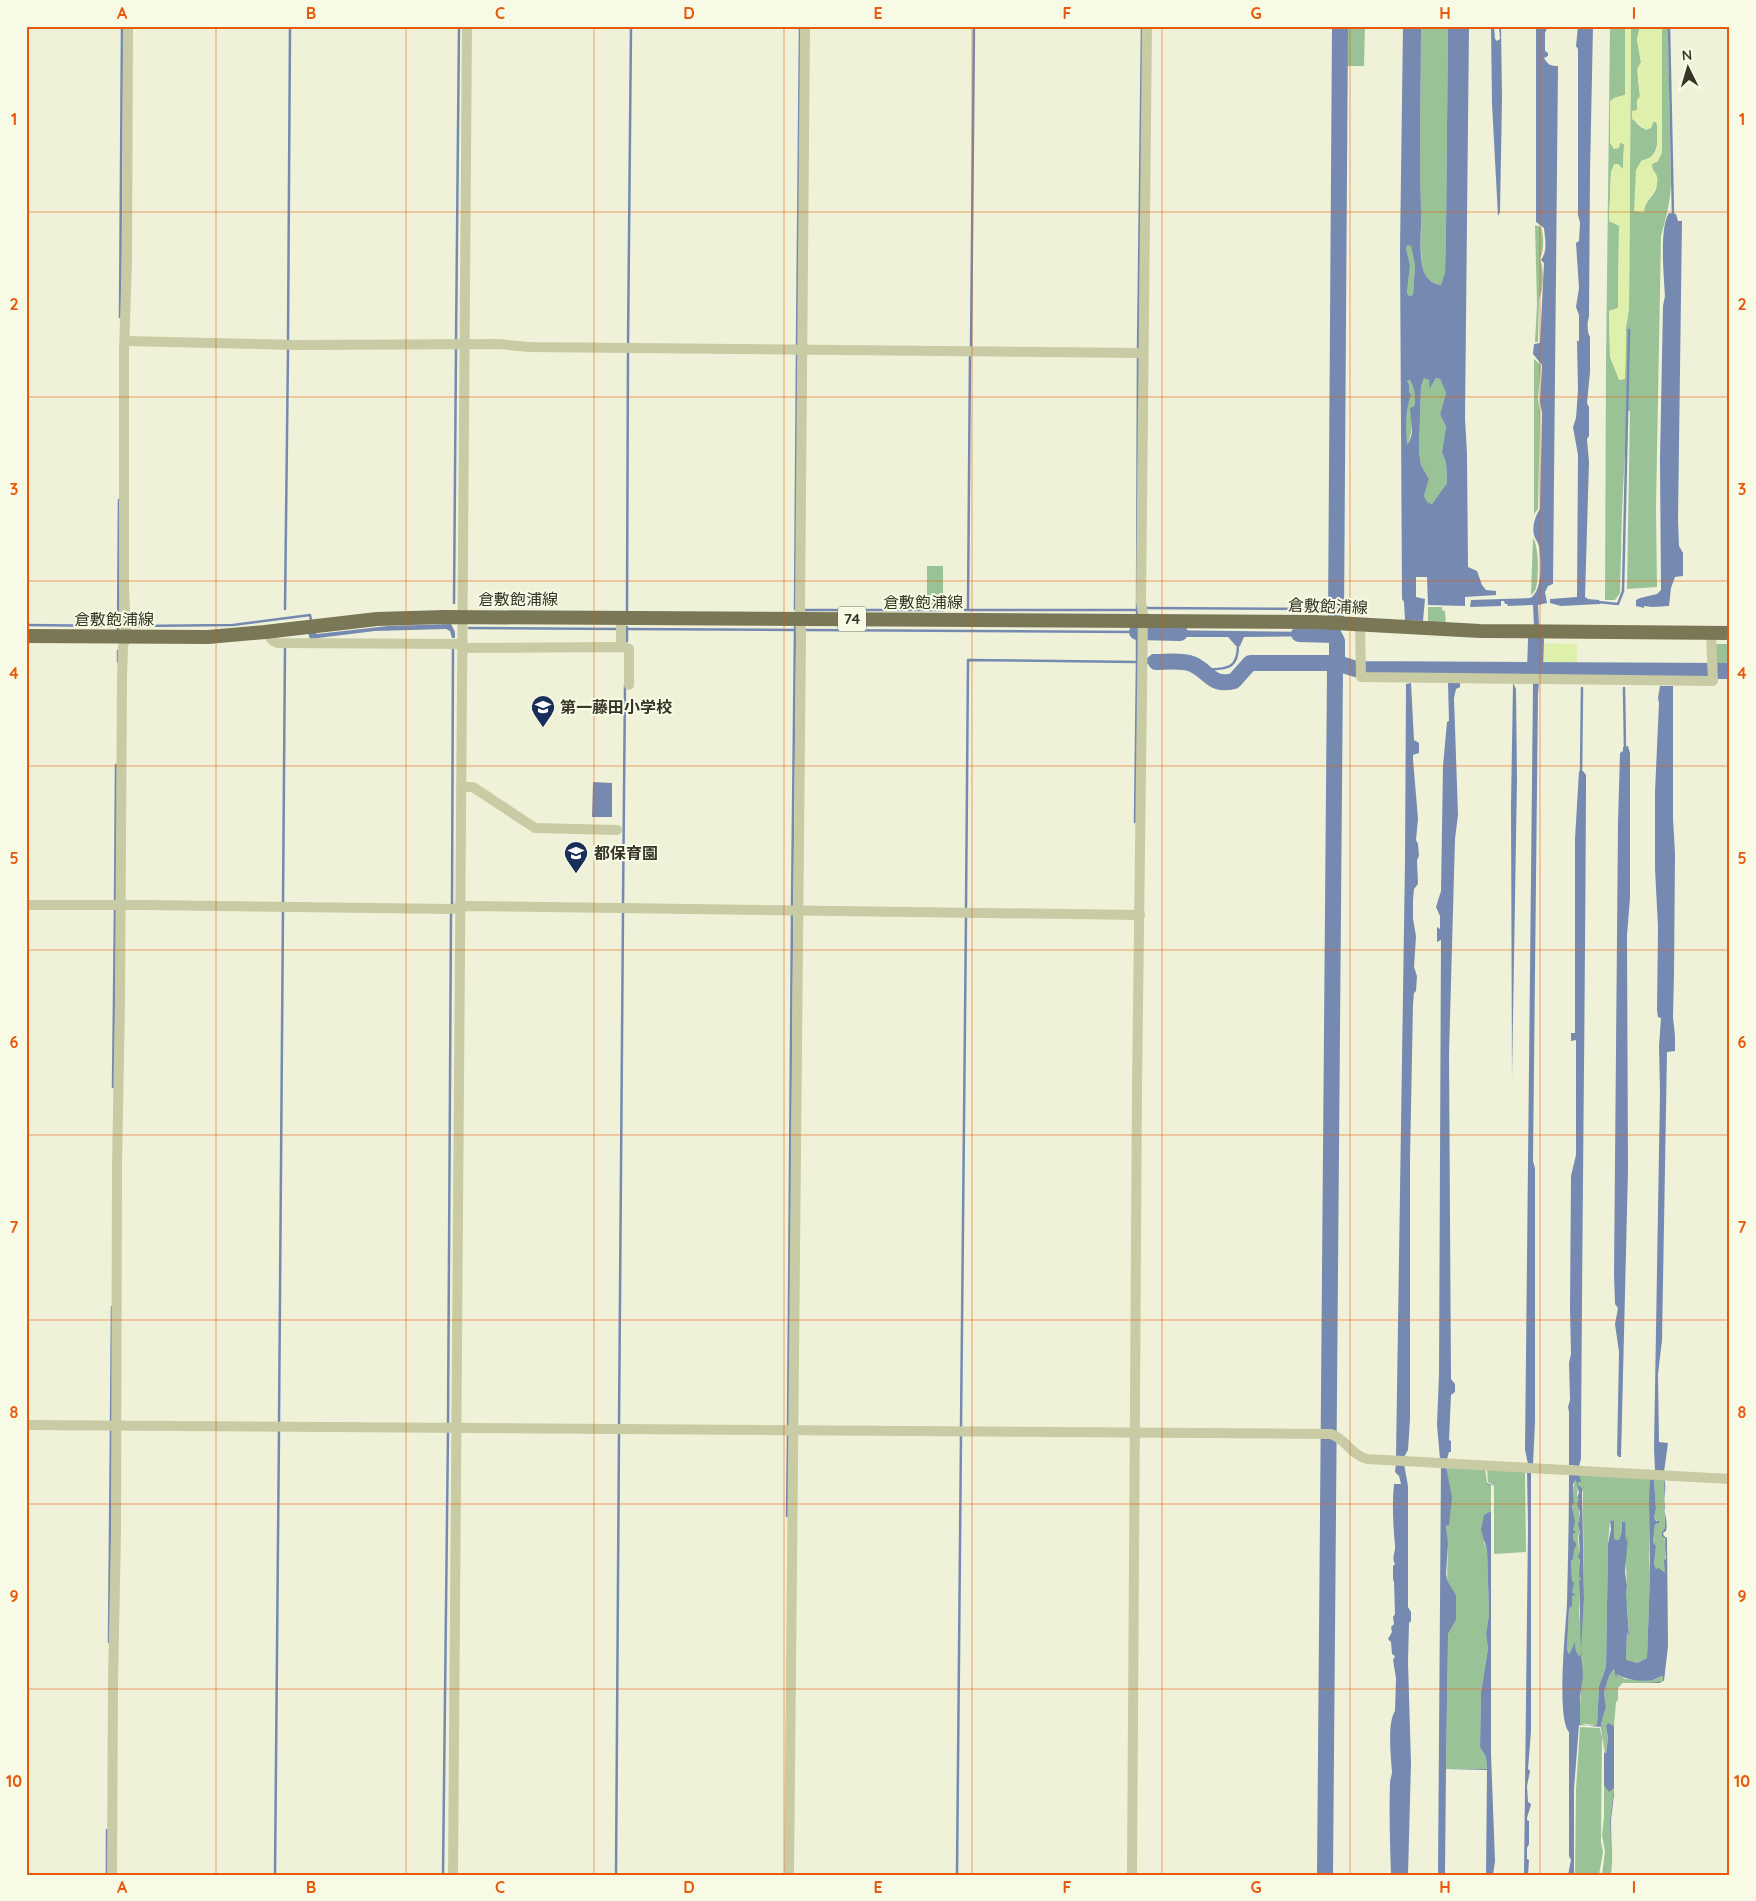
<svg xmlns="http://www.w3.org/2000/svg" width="1756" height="1901" viewBox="0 0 1756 1901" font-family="Quicksand,'Noto Sans JP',sans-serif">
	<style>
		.green { fill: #9ac297; fill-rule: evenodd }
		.sand { fill: #def0ac }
		.water { fill: #768ab1; fill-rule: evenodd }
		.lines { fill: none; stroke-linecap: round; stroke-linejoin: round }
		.stream { stroke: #768ab1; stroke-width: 2.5 }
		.river { stroke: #768ab1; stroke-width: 16 }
		.minor { stroke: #c8cba3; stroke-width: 10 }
		.primary { stroke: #797756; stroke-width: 14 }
		.grid { fill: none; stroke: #e8590c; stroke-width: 1; stroke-opacity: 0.55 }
		.labels { text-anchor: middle; stroke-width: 4; stroke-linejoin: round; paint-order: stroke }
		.shield { fill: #f7fae4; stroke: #70705f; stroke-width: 1 }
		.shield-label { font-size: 15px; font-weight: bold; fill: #363526 }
		.street-label { font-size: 16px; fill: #363526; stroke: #f7fae4 }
		.poi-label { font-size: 16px; font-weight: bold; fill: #363526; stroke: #f7fae4; text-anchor: start }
		.neatline { fill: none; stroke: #e8590c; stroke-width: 2 }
		.grid-label { font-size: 16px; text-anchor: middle; font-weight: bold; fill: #e8590c }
	</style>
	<rect width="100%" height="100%" fill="#eff2d8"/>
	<g class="green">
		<polygon points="1343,26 1365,26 1364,66 1343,66"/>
		<path d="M1421 26H1448L1446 227 1445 273 1442 285C1434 284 1427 280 1424 272 1419 255 1422 232 1421 215 1419 152 1421 89 1421 26Z"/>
		<path d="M1610 26H1625V95L1614 98 1620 142 1624 144 1623 170 1618 164H1615L1611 172 1609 221 1619 225 1618 308 1609 311 1610 357 1620 380 1625 378 1626 327 1629 308 1631 26H1640L1637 40 1641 62 1638 80 1640 96 1636 123 1642 128H1651L1652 123 1655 121 1657 124C1657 140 1661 157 1641 161L1644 211C1645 201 1653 197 1656 189 1659 180 1652 173 1652 164L1658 161 1662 130V26H1668L1671 185C1670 203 1666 218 1661 236L1656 507 1657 587 1627 589 1630 411H1627L1622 512 1620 593 1615 600H1605L1606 363Z"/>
		<path d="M1535 225 1541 227C1544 237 1544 250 1540 259 1544 269 1544 288 1539 299L1538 342H1535L1537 304Z"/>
		<polygon points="1408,245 1411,245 1415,265 1413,295 1409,296 1407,293 1410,265 1406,248"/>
		<polygon points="1534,359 1541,365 1538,398 1540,413 1538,509 1534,514"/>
		<polygon points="1424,377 1429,380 1431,388 1436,378 1440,379 1446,393 1440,414 1446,427 1442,452 1446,463 1447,483 1432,504 1426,502 1424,496 1429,479 1421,465 1419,451 1421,386"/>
		<path d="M1410 380C1417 390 1417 402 1410 413 1414 423 1411 434 1408 445H1406C1407 429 1404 410 1410 395L1409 392V384L1407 381Z"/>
		<path d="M1533 538C1539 546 1539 578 1536 588 1536 590 1533 593 1531 595Z"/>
		<rect x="927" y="566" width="16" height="42"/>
		<polygon points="1428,607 1442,607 1442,610 1445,611 1446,624 1428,623"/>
		<rect x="1716" y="644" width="14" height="23"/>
		<polygon points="1446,1466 1485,1468 1487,1483 1491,1485 1491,1511 1484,1515 1484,1543 1487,1550 1489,1615 1486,1634 1488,1649 1481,1692 1480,1747 1486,1757 1487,1769 1446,1769 1448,1639 1448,1634 1456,1620 1456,1595 1447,1580 1448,1544 1446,1540 1448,1479"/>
		<polygon points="1487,1468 1525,1470 1526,1552 1494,1554 1494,1486 1488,1482"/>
		<path d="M1579 1474 1650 1477 1649 1559 1650 1574 1647 1658 1637 1663 1626 1661 1627 1630 1629 1633 1627 1604 1626 1607V1593L1627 1586 1624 1522 1622 1521V1531L1619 1540 1614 1539V1521L1610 1520 1608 1544 1606 1667 1599 1686 1597 1725 1580 1724C1579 1701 1583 1679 1582 1656H1579L1576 1651 1575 1643 1568 1655 1567 1650 1569 1609 1572 1606V1595H1574L1572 1592 1571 1561 1573 1559C1573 1543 1573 1527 1572 1511 1572 1506 1574 1503 1574 1499 1574 1492 1572 1486 1576 1479L1578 1482ZM1578 1485 1583 1492V1514L1584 1599 1581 1632 1579 1612V1581L1581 1578 1578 1537C1580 1532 1582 1522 1579 1518L1580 1498H1577Z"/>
		<polygon points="1664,1478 1665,1528 1662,1532 1666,1545 1665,1574 1656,1569 1654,1564 1656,1546 1653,1542 1655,1524 1657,1521 1654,1517 1656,1509 1654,1479"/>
		<polygon points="1615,1668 1617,1674 1625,1679 1640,1680 1654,1680 1664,1675 1663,1681 1659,1683 1621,1683 1618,1688 1618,1700 1616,1702 1614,1726 1606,1726 1608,1738 1606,1754 1605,1754 1601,1724 1606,1707 1604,1693 1609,1676"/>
		<polygon points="1580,1727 1600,1728 1602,1737 1601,1842 1603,1852 1599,1875 1575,1875 1576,1789"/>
		<polygon points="1604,1784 1614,1788 1610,1820 1612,1859 1611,1875 1602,1875 1605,1852 1602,1835 1604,1819"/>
	</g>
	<g class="sand">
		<polygon points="1625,26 1631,26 1629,308 1626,327 1625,379 1619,380 1610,357 1609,311 1618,308 1619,226 1609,221 1611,172 1614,164 1618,164 1623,169 1624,144 1620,143 1619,148 1614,149 1610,143 1610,101 1614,98 1625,95"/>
		<path d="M1640 26H1662V153L1658 161 1652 164V169C1668 184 1644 197 1644 212L1634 211 1636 170 1641 161 1654 156 1657 149V124L1655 121 1653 123 1651 128 1646 130 1632 119V111L1637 110V100L1640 96 1637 69 1641 62 1637 40Z"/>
		<polygon points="1538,643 1577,644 1577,667 1537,666"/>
	</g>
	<g class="water">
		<path d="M1403 26H1421C1421 88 1419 149 1421 210 1422 229 1418 254 1424 272 1427 280 1434 284 1441 285L1445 273 1446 227 1448 26H1469L1465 418 1467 454 1468 567 1477 571 1482 585 1486 590 1496 591V595L1465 597V606L1428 605 1427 577H1416V597L1425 599 1423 621 1405 620 1404 602 1402 599 1400 249ZM1408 245 1411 246 1415 265 1413 295 1409 296 1407 293 1410 265 1406 248ZM1424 378 1429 380 1430 389 1436 378 1440 379 1446 393 1440 414 1446 427 1442 452 1446 463 1447 483 1432 504 1427 502 1424 496 1429 479 1421 465 1419 451 1421 386ZM1410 380C1415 388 1416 397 1414 406L1410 408C1410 421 1416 433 1407 445 1406 430 1405 409 1411 395L1409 392V384L1407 381Z"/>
		<polygon points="1491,26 1494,26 1495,39 1497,41 1500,39 1499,26 1501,26 1502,99 1500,212 1498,216 1492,104"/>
		<path d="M1536 26H1548L1545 33V51L1548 53V56L1544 58C1548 65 1551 66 1558 66L1553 584 1548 586 1545 592 1547 603 1538 605 1539 626H1534L1533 605 1508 606 1507 604H1505L1504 601H1501V606L1470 607 1471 600 1530 598C1543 592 1541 559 1539 546 1538 542 1535 539 1534 535 1532 527 1535 516 1540 509L1542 413 1540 402 1542 365 1533 354 1534 344 1540 343 1544 263 1541 260C1548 250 1545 239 1544 228L1536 222Z"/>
		<path d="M1578 26H1593L1590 173 1589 317C1587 321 1587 333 1590 337V372L1587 403 1589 407V436L1587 439 1589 462 1585 597 1588 599 1599 600 1600 604 1561 606 1550 603V599L1577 597 1578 455 1573 427 1576 418 1578 390 1577 340 1579 342V315L1576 307 1579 288 1576 243 1579 241 1580 223 1578 215V49L1576 46Z"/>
		<path d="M1669 213 1676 214 1678 221H1682L1678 520 1679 546 1683 553V576L1675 577 1671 588 1669 606 1652 607 1644 606V608L1636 606V600L1640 598 1657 594 1661 590 1660 459 1663 306 1665 296C1664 277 1659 228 1669 213Z"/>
		<polygon points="451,624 455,632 455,638 452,638 450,631 446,629 375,631 310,639 308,633 314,632 317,634 388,626"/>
		<polygon points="1159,630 1320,632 1320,636 1244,637 1240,646 1236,646 1228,637 1171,637 1171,635 1158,635"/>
		<polygon points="1152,654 1170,654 1173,657 1177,657 1178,665 1146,664 1145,660"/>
		<polygon points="1460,682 1460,687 1456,689 1454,698 1458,815 1455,839 1449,1054 1451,1379 1455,1384 1455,1392 1451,1395 1449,1440 1451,1441 1451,1452 1449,1452 1447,1459 1440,1459 1437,1425 1439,1374 1441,940 1437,942 1437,927 1440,929 1440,916 1436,907 1441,891 1443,766 1447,722 1449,721 1448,683"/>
		<polygon points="1411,683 1414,740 1419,743 1419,753 1413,755 1413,759 1418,819 1416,840 1418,844 1419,856 1417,860 1418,884 1414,889 1413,900 1413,919 1416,936 1414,967 1417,976 1416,991 1414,993 1413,1004 1410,1159 1410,1419 1408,1450 1404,1457 1396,1457 1405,861 1406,684"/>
		<polygon points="1513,683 1516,689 1517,779 1512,1079 1511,805"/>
		<polygon points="1533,683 1539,683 1538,694 1533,1161 1535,1168 1535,1423 1533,1464 1528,1464 1525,1450"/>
		<polygon points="1660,686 1673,686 1673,818 1675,854 1674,974 1673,1017 1675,1036 1675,1051 1667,1052 1662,1340 1658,1374 1659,1442 1668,1443 1664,1472 1655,1471 1654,1448 1660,1092 1659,1046 1661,1018 1658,1017 1657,1010 1658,927 1655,869 1655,792 1659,703 1658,698"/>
		<polygon points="1628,746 1630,753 1630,898 1627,935 1628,1170 1621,1457 1619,1457 1617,1455 1619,1352 1615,1324 1618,1308 1615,1304 1614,1275 1618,823 1620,753 1623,751 1623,747"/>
		<path d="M1579 771H1583L1586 775V790C1585 1013 1582 1236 1581 1459L1579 1466 1569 1465V1412L1568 1407 1570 1400 1569 1363 1571 1354 1570 1309 1571 1176 1576 1155V1040L1571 1041V1033H1575V839Z"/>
		<polygon points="593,782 612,783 612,817 592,817"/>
		<path d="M1396 1464H1404L1408 1486V1607L1411 1612V1621L1409 1623 1408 1662 1411 1763 1408 1875H1391C1390 1844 1389 1813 1390 1783 1390 1779 1392 1775 1392 1772 1391 1757 1387 1723 1395 1711L1396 1678 1393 1660 1395 1656 1392 1654 1391 1642 1388 1639 1392 1632 1391 1627 1394 1624 1393 1617 1395 1614 1394 1582 1393 1579V1566L1395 1564C1391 1557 1396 1552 1395 1545 1393 1524 1392 1504 1394 1484H1401L1399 1476 1395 1472Z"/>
		<path d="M1441 1465 1485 1468 1487 1483 1491 1485V1754L1495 1861 1493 1875H1486L1487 1770 1446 1769 1445 1875H1438ZM1446 1466 1485 1468 1487 1484 1491 1486V1511L1484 1515 1481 1530 1487 1550 1489 1615 1486 1634 1488 1649 1481 1692 1480 1747 1486 1757 1487 1769H1446L1448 1639V1634L1456 1620V1595L1447 1580 1446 1574 1448 1544 1446 1526 1449 1525 1452 1497Z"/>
		<path d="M1527 1471H1531V1731L1528 1769 1530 1771 1527 1786 1528 1802 1531 1804C1530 1810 1527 1815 1527 1820L1529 1821V1844L1527 1848V1859L1529 1860 1528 1875H1524L1528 1527Z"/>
		<path d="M1569 1473 1664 1478C1667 1487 1664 1497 1664 1507 1665 1516 1668 1522 1666 1531L1663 1533 1664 1536 1667 1538 1668 1646 1664 1681 1649 1683H1622L1618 1688 1614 1726V1795L1611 1820 1612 1875 1610 1820 1614 1788 1609 1792 1604 1785V1819L1602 1835 1605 1852 1601 1875 1605 1852 1602 1835 1604 1820V1752L1602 1727 1579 1725 1574 1789V1874L1568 1875 1571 1860 1569 1856V1732C1556 1717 1566 1626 1567 1603 1568 1560 1569 1517 1569 1473ZM1579 1474 1650 1477 1649 1499 1650 1574 1647 1658 1637 1663 1626 1660 1627 1632 1629 1635 1626 1593 1627 1586 1625 1572 1628 1536 1626 1542 1625 1521 1624 1522 1622 1521V1531L1619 1540 1614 1539V1521L1610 1520 1611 1529 1608 1544 1606 1667 1599 1686 1597 1725 1588 1726 1580 1724V1697L1583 1676 1581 1649 1584 1599 1582 1488 1578 1485V1482H1581ZM1664 1478 1665 1528 1662 1532V1536L1665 1539 1666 1559 1664 1560 1665 1573 1659 1568 1656 1569 1654 1564 1656 1546 1653 1542 1655 1524 1659 1523V1521H1656L1654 1517 1656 1509 1654 1479ZM1576 1480 1579 1493 1577 1498H1579L1577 1504 1580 1512 1579 1520H1580L1578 1524 1580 1532C1577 1539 1582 1549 1578 1557L1580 1560 1579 1577 1581 1578 1579 1581 1581 1655 1579 1656 1576 1651 1575 1642 1569 1654 1567 1650 1569 1609 1572 1606V1596L1575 1595 1572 1592 1574 1583 1572 1581 1571 1561 1573 1559 1574 1549 1576 1546V1543L1573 1540V1534L1576 1532 1573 1530 1575 1522 1572 1507 1574 1502 1573 1484ZM1614 1669 1616 1678 1617 1674C1625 1680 1642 1682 1653 1680 1657 1679 1660 1676 1663 1676V1681L1659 1683H1621L1618 1688 1614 1726 1608 1723 1606 1726 1608 1738 1606 1754 1604 1752 1601 1724 1606 1707 1604 1693 1609 1676Z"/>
	</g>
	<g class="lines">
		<g class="stream">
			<polyline points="1669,26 1673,215"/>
			<polyline points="120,317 122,26"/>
			<polyline points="288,341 290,26"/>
			<polyline points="456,342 459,26"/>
			<polyline points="628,345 631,26"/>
			<polyline points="797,347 800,26"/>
			<polyline points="971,347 974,26"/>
			<polyline points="1138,350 1142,26"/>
			<polyline points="1598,602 1618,604 1623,591 1629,330"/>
			<polyline points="454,603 456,348"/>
			<polyline points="1144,608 1336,609"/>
			<polyline points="285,609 288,349"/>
			<polyline points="795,609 797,353"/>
			<polyline points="968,609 970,354"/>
			<polyline points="804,610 943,610"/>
			<polyline points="965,610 1136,610"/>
			<polyline points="627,611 628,352"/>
			<polyline points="1137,614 1138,355"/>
			<polyline points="26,625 120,626"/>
			<polyline points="135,626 233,625 310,615 311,620"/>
			<polyline points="627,627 627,641"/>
			<polyline points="469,628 617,629"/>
			<polyline points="623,629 797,630"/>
			<polyline points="118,630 119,500"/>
			<polyline points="803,630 1137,632"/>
			<polyline points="1137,630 1137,662"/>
			<polyline points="118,662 118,651"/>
			<path d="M1202 670C1224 668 1238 672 1238 645"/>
			<polyline points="1582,670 1583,673"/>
			<polyline points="1514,673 1514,670"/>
			<polyline points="1536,673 1536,670"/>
			<polyline points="1624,674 1625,671"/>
			<polyline points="1667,675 1667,671"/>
			<polyline points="1624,688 1625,749"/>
			<polyline points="1581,774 1582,688"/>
			<polyline points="115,902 116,765"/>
			<polyline points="283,903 285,647"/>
			<polyline points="623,904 625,685"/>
			<polyline points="452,905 453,646"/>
			<polyline points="792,907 795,627"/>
			<polyline points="966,909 968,660 1137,662 1135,822"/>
			<polyline points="113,1087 115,907"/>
			<polyline points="111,1422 112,1307"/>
			<polyline points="279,1423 283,908"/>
			<polyline points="448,1425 451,913"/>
			<polyline points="619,1426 623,912"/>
			<polyline points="961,1426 966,917"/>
			<polyline points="788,1427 792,914"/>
			<polyline points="787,1516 788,1435"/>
			<polyline points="109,1642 111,1427"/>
			<polyline points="107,1875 107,1830"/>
			<polyline points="275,1875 279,1430"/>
			<polyline points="443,1875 448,1431"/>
			<polyline points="616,1875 619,1432"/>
			<polyline points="957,1875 961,1435"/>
		</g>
		<g class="river">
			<polyline points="1336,617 1340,26"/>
			<polyline points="1137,632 1180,633"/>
			<polyline points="1299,634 1334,635 1337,641 1337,663 1356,669 1730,671"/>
			<path d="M1156 662C1167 662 1181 660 1192 664 1209 671 1211 687 1234 681L1250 663H1337L1335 668 1325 1875"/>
			<polyline points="1535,670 1536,640"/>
		</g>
		<g class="minor">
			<polyline points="125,341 298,345 499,344 529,347 1143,353"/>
			<polyline points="621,618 621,647"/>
			<polyline points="1360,625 1361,677 1713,681 1711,634"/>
			<polyline points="265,632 273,641 278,643 462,644"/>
			<polyline points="462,648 624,647 629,649 629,685"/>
			<polyline points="461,787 473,787 535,828 617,830"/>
			<polyline points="26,905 145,905 453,909 464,906 1140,915"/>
			<path d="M26 1425 1331 1434C1346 1439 1351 1455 1367 1459L1730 1479"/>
			<polyline points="112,1875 113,1682 116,1532 117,1167 120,1001 122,678 123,647 126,631 124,588 124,351 127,259 128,26"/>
			<polyline points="453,1875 467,26"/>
			<polyline points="789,1875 801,634 800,610 805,26"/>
			<polyline points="1132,1875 1137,1086 1143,614 1141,602 1147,26"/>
		</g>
		<polyline class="primary" points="26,636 208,637 265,632 377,619 444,617 1316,622 1480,631 1730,633"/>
	</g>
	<path class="grid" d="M216 26V1875M406 26V1875M594 26V1875M784 26V1875M972 26V1875M1162 26V1875M1350 26V1875M1540 26V1875M26 212H1730M26 397H1730M26 581H1730M26 766H1730M26 950H1730M26 1135H1730M26 1320H1730M26 1504H1730M26 1689H1730"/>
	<defs>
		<g id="school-pin" transform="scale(1.25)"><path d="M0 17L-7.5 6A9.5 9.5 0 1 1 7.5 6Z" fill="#192e59" stroke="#f7fae4"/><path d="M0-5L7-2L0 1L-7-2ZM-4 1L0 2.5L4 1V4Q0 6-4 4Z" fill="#fff"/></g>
	</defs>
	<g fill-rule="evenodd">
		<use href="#school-pin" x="543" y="707"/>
		<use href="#school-pin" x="576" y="853"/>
	</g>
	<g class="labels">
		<rect class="shield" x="838" y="606.5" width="28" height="25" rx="4"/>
		<g class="shield-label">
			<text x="852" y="624">74</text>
		</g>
		<g class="street-label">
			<text x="518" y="605">倉敷飽浦線</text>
			<text x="923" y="608">倉敷飽浦線</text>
			<text transform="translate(1328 606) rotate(2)" y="6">倉敷飽浦線</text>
			<text x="114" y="625">倉敷飽浦線</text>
		</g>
		<g class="poi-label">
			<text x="560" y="713">第一藤田小学校</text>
			<text x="594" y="859">都保育園</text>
		</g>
	</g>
	<rect width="1756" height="1901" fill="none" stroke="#f7fae4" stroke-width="55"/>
	<g transform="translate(1688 68) rotate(355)" stroke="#f7fae4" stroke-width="4" paint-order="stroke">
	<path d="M0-4L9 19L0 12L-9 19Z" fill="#363526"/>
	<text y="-8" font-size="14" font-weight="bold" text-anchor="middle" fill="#363526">N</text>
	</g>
	<rect x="28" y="28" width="1700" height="1846" class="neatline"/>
	<g class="grid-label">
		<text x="122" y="19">A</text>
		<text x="311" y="19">B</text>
		<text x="500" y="19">C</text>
		<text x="689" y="19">D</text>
		<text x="878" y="19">E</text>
		<text x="1067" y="19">F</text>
		<text x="1256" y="19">G</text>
		<text x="1445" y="19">H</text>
		<text x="1634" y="19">I</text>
		<text x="14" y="125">1</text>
		<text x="1742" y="125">1</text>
		<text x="14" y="310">2</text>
		<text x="1742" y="310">2</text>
		<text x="14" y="495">3</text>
		<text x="1742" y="495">3</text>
		<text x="14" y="679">4</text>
		<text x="1742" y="679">4</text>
		<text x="14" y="864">5</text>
		<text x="1742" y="864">5</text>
		<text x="14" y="1048">6</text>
		<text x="1742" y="1048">6</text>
		<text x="14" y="1233">7</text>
		<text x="1742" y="1233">7</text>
		<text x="14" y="1418">8</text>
		<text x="1742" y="1418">8</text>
		<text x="14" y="1602">9</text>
		<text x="1742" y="1602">9</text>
		<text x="14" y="1787">10</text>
		<text x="1742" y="1787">10</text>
		<text x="122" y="1893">A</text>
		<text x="311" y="1893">B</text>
		<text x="500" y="1893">C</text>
		<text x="689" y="1893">D</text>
		<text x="878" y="1893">E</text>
		<text x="1067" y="1893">F</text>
		<text x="1256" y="1893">G</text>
		<text x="1445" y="1893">H</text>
		<text x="1634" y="1893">I</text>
	</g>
</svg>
